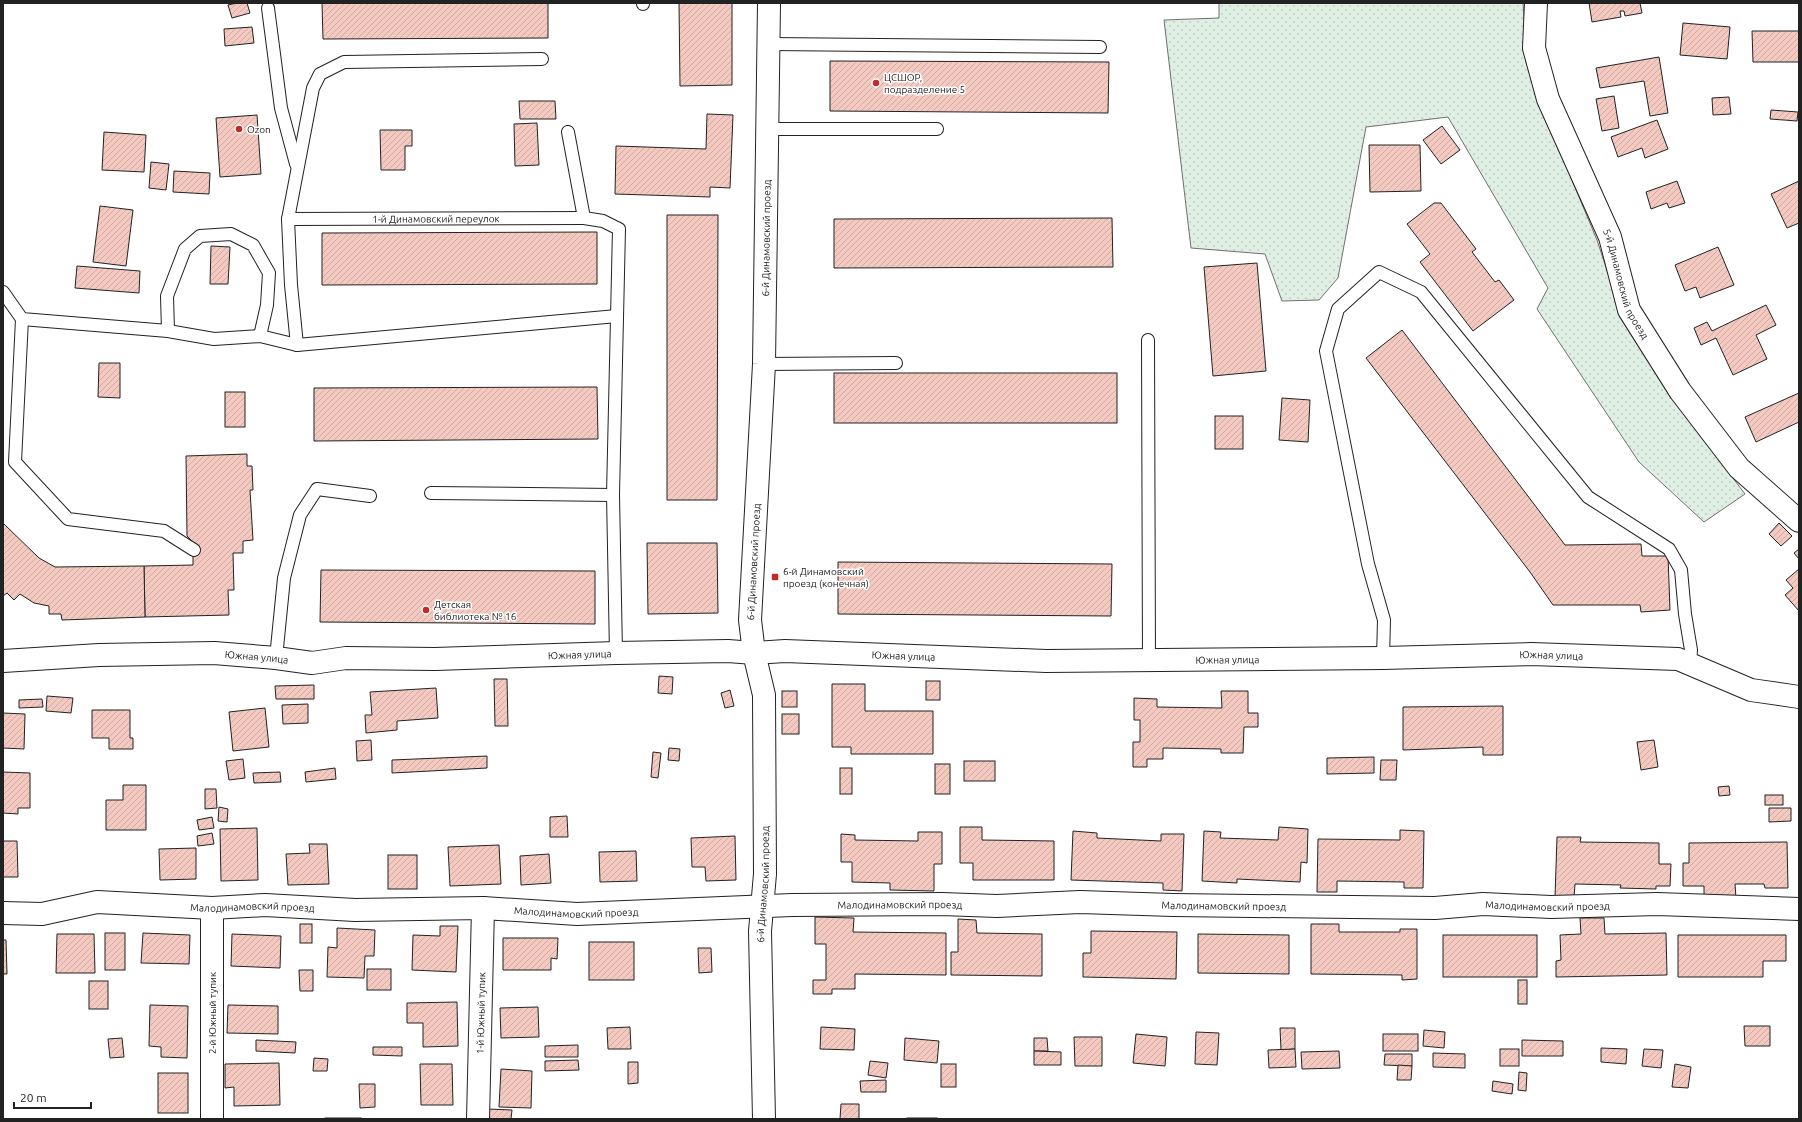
<svg xmlns="http://www.w3.org/2000/svg" width="1802" height="1122" viewBox="0 0 1802 1122" font-family="Ubuntu,sans-serif">
	<style>
		.grass { fill: url(#grass-dots); stroke: #6f6f6f }
		.building { fill: url(#building-hatch); stroke: #222 }
		.lines { fill: none; stroke-linecap: round; stroke-linejoin: round }
		.lane-casing { stroke: #222; stroke-width: 14 }
		.street-casing { stroke: #222; stroke-width: 24 }
		.lane { stroke: #fff; stroke-width: 12 }
		.street { stroke: #fff; stroke-width: 22 }
		.poi-dot { fill: #c62828; stroke: #fff; stroke-width: 1.5 }
		.labels { text-anchor: middle; stroke-width: 3; stroke-linejoin: round; paint-order: stroke }
		.poi-label { font-size: 10px; fill: #222; stroke: #fff; text-anchor: start }
		.street-label { font-size: 10px; fill: #222; stroke: #fff }
	</style>
	<defs>
		<pattern id="grass-dots" width="8" height="8" patternUnits="userSpaceOnUse"><rect width="8" height="8" fill="#e0efe3"/><path d="M2 2h.1M6 6h.1" fill="none" stroke="#c0cdc2" stroke-width="1.8" stroke-linecap="round"/></pattern>
		<pattern id="building-hatch" width="6" height="6" patternUnits="userSpaceOnUse"><rect width="6" height="6" fill="#f3c9c0"/><path d="M-1 1l2-2M0 6l6-6M5 7l2-2" fill="none" stroke="#d0aca5"/></pattern>
	</defs>
	<rect width="100%" height="100%" fill="#fff"/>
	<polygon class="grass" points="1219,3 1523,3 1526,45 1538,99 1597,240 1621,313 1670,395 1745,494 1704,522 1639,462 1537,309 1548,288 1448,117 1366,127 1338,278 1319,300 1282,301 1265,254 1191,248 1164,20 1219,18"/>
	<g class="building">
		<polygon points="237,3 247,3 250,13 232,18 228,5"/>
		<polygon points="322,3 548,3 548,38 323,39"/>
		<polygon points="679,3 732,3 732,85 680,86"/>
		<polygon points="1589,3 1640,3 1642,13 1625,16 1624,11 1620,11 1621,17 1592,22"/>
		<polygon points="1683,23 1730,27 1727,59 1680,55"/>
		<polygon points="252,27 254,43 225,46 224,29"/>
		<polygon points="1752,31 1799,31 1799,62 1753,62"/>
		<polygon points="1659,57 1668,113 1650,116 1644,81 1600,88 1596,68"/>
		<polygon points="830,61 1109,62 1108,113 830,111"/>
		<polygon points="1614,96 1619,128 1602,131 1596,99"/>
		<polygon points="1729,97 1731,114 1713,115 1712,98"/>
		<polygon points="519,101 555,101 556,119 520,119"/>
		<polygon points="1771,110 1798,112 1797,121 1770,119"/>
		<polygon points="707,114 733,115 730,188 710,187 710,197 615,194 616,146 706,149"/>
		<polygon points="257,115 261,174 220,177 216,118"/>
		<polygon points="1657,120 1668,149 1645,158 1642,148 1618,157 1611,137"/>
		<polygon points="537,123 539,165 515,166 514,124"/>
		<polygon points="1442,126 1460,150 1441,164 1423,140"/>
		<polygon points="380,130 412,130 412,146 405,146 405,170 381,170"/>
		<polygon points="104,132 146,135 144,172 102,170"/>
		<polygon points="1369,145 1420,145 1421,191 1370,192"/>
		<polygon points="151,162 169,164 166,190 149,188"/>
		<polygon points="174,171 210,173 209,194 173,192"/>
		<polygon points="1677,181 1685,203 1669,208 1667,203 1651,209 1646,192"/>
		<polygon points="1799,181 1799,223 1787,228 1771,194"/>
		<polygon points="1434,203 1441,203 1476,249 1472,252 1495,282 1499,280 1514,300 1473,331 1420,262 1430,254 1407,224"/>
		<polygon points="100,206 133,210 126,266 93,262"/>
		<polygon points="667,215 718,215 717,500 667,500"/>
		<polygon points="1112,218 1113,267 834,268 834,219"/>
		<polygon points="597,232 597,284 322,285 322,233"/>
		<polygon points="211,246 230,247 228,284 210,284"/>
		<polygon points="1718,247 1734,285 1700,298 1696,287 1685,291 1675,265"/>
		<polygon points="1257,263 1266,371 1213,376 1204,267"/>
		<polygon points="77,266 140,271 139,293 75,288"/>
		<polygon points="1766,305 1776,325 1756,335 1767,359 1733,375 1716,338 1701,345 1694,328 1707,322 1712,331"/>
		<polygon points="1402,330 1565,545 1641,544 1642,556 1668,556 1670,610 1641,612 1640,605 1553,605 1530,572 1366,358"/>
		<polygon points="99,363 120,363 120,398 98,397"/>
		<rect x="834" y="373" width="283" height="50"/>
		<polygon points="597,387 598,439 314,441 314,388"/>
		<rect x="225" y="392" width="20" height="35"/>
		<polygon points="1799,393 1799,422 1756,442 1745,417"/>
		<polygon points="1282,398 1310,400 1308,442 1279,440"/>
		<rect x="1215" y="416" width="28" height="33"/>
		<polygon points="247,454 247,466 252,466 253,490 250,490 253,540 243,541 243,553 233,553 234,590 228,590 229,615 145,617 144,566 193,565 193,542 187,536 186,456"/>
		<polygon points="3,523 39,558 55,567 144,566 145,617 62,620 61,614 49,614 49,606 34,603 20,594 14,600 7,593 3,596"/>
		<polygon points="1779,523 1792,536 1781,546 1769,534"/>
		<polygon points="647,543 717,543 718,613 648,614"/>
		<polygon points="1799,549 1799,559 1794,553"/>
		<polygon points="838,562 1112,564 1111,616 838,614"/>
		<polygon points="1799,569 1799,611 1785,595 1793,588 1786,580"/>
		<polygon points="321,570 595,571 595,624 320,622"/>
		<polygon points="659,676 673,677 672,694 658,693"/>
		<polygon points="494,679 507,679 508,726 495,726"/>
		<rect x="926" y="681" width="14" height="19"/>
		<polygon points="832,684 865,684 865,711 933,711 933,754 851,754 851,747 832,747"/>
		<polygon points="314,685 314,699 276,699 275,686"/>
		<polygon points="436,688 438,718 397,721 397,730 366,733 365,715 372,715 370,692"/>
		<polygon points="730,690 734,706 725,708 721,693"/>
		<rect x="782" y="691" width="15" height="16"/>
		<polygon points="1221,691 1248,691 1248,713 1258,713 1258,727 1244,727 1243,753 1221,753 1221,749 1163,748 1163,759 1147,759 1147,767 1133,767 1133,742 1140,742 1140,720 1134,720 1134,698 1157,699 1157,707 1222,708"/>
		<polygon points="47,696 73,698 71,713 46,711"/>
		<polygon points="42,699 43,707 19,708 19,700"/>
		<polygon points="308,704 308,723 283,724 282,705"/>
		<polygon points="1503,706 1503,755 1483,755 1483,747 1403,750 1403,707"/>
		<polygon points="265,708 269,747 233,751 229,712"/>
		<polygon points="92,710 130,710 130,738 133,738 133,749 109,749 109,738 92,738"/>
		<polygon points="3,713 25,714 24,749 3,748"/>
		<rect x="782" y="714" width="17" height="20"/>
		<polygon points="371,740 372,760 357,761 356,741"/>
		<polygon points="1654,740 1658,767 1641,770 1637,742"/>
		<polygon points="669,748 680,749 679,761 668,760"/>
		<polygon points="653,752 661,753 658,778 651,777"/>
		<polygon points="487,756 487,768 392,773 392,760"/>
		<polygon points="1374,757 1374,773 1327,774 1327,758"/>
		<polygon points="243,759 245,778 229,780 226,761"/>
		<polygon points="1381,760 1397,760 1396,780 1380,780"/>
		<rect x="964" y="761" width="31" height="20"/>
		<rect x="935" y="764" width="15" height="30"/>
		<polygon points="335,768 336,779 306,782 305,772"/>
		<rect x="840" y="768" width="12" height="26"/>
		<polygon points="3,772 30,773 30,808 18,808 18,814 3,813"/>
		<polygon points="280,772 281,782 254,783 253,773"/>
		<polygon points="123,785 146,785 146,830 106,830 106,800 123,800"/>
		<polygon points="1729,786 1730,795 1719,796 1718,787"/>
		<polygon points="205,789 216,789 217,808 205,809"/>
		<rect x="1765" y="795" width="18" height="10"/>
		<polygon points="219,807 228,809 227,822 218,821"/>
		<polygon points="1769,808 1791,808 1791,821 1769,822"/>
		<polygon points="567,816 568,837 550,837 550,817"/>
		<polygon points="212,817 214,828 199,830 197,820"/>
		<polygon points="960,827 982,827 982,840 1054,841 1054,880 973,880 973,863 960,863"/>
		<polygon points="1279,827 1308,829 1307,863 1301,862 1300,882 1237,879 1237,883 1202,881 1204,831 1221,832 1220,838 1278,840"/>
		<polygon points="257,828 258,880 221,881 220,829"/>
		<polygon points="1400,830 1424,831 1423,888 1404,888 1404,882 1337,881 1337,892 1317,892 1318,839 1400,840"/>
		<polygon points="1073,831 1097,833 1097,838 1161,841 1161,834 1184,834 1182,891 1163,890 1163,883 1071,880"/>
		<polygon points="918,832 942,832 942,864 934,864 934,891 890,890 890,883 852,882 852,862 841,862 841,834 855,835 855,840 918,841"/>
		<polygon points="212,833 214,844 198,846 197,836"/>
		<polygon points="735,836 736,880 706,881 705,867 692,867 691,838"/>
		<polygon points="1557,837 1581,837 1580,842 1659,843 1659,864 1671,864 1670,886 1656,886 1656,889 1620,888 1621,885 1575,884 1574,898 1555,897"/>
		<polygon points="3,841 17,841 18,877 3,877"/>
		<polygon points="1787,842 1788,888 1765,888 1764,884 1735,884 1736,898 1704,898 1704,886 1683,886 1683,863 1689,863 1689,843"/>
		<polygon points="309,844 327,844 329,884 288,885 286,854 310,853"/>
		<polygon points="499,845 501,884 450,886 448,847"/>
		<polygon points="196,848 196,879 160,880 159,849"/>
		<polygon points="636,851 637,881 600,882 599,852"/>
		<polygon points="549,854 551,883 521,885 520,856"/>
		<rect x="388" y="855" width="29" height="34"/>
		<polygon points="815,917 854,918 853,932 946,933 946,975 855,974 855,989 832,989 832,994 813,994 813,980 826,980 826,944 815,944"/>
		<polygon points="1580,918 1604,918 1605,934 1666,933 1667,975 1556,977 1556,961 1561,960 1560,935 1581,934"/>
		<polygon points="958,919 976,920 977,933 1042,934 1042,976 951,975 951,952 958,952"/>
		<rect x="300" y="924" width="12" height="19"/>
		<polygon points="1311,924 1339,924 1339,932 1400,932 1400,929 1417,929 1417,979 1402,980 1402,975 1311,974"/>
		<polygon points="440,926 458,926 456,972 412,970 413,935 440,936"/>
		<polygon points="337,928 375,930 374,956 365,956 364,978 327,977 328,947 337,948"/>
		<polygon points="1091,931 1177,932 1176,979 1083,977 1083,953 1091,953"/>
		<rect x="105" y="933" width="20" height="37"/>
		<polygon points="143,933 190,935 189,964 141,963"/>
		<polygon points="57,934 94,934 95,973 56,973"/>
		<polygon points="232,934 281,936 280,968 231,966"/>
		<polygon points="1198,934 1289,935 1289,974 1198,973"/>
		<rect x="1443" y="935" width="94" height="42"/>
		<polygon points="1678,935 1786,935 1786,961 1763,961 1763,977 1678,977"/>
		<polygon points="503,938 558,938 557,959 551,958 551,970 503,970"/>
		<polygon points="3,940 6,940 7,974 3,974"/>
		<rect x="589" y="942" width="45" height="38"/>
		<polygon points="698,948 711,948 712,972 699,973"/>
		<rect x="367" y="969" width="24" height="21"/>
		<polygon points="299,970 313,970 313,991 300,991"/>
		<rect x="1518" y="980" width="9" height="24"/>
		<rect x="89" y="981" width="19" height="28"/>
		<polygon points="457,1002 458,1046 423,1047 423,1023 407,1023 407,1003"/>
		<polygon points="150,1005 188,1006 187,1058 161,1057 161,1047 149,1046"/>
		<polygon points="228,1005 278,1006 278,1034 227,1033"/>
		<polygon points="538,1007 539,1037 501,1038 500,1008"/>
		<polygon points="1744,1026 1770,1026 1770,1046 1745,1046"/>
		<polygon points="630,1027 631,1049 608,1049 607,1028"/>
		<polygon points="821,1027 855,1029 854,1050 820,1049"/>
		<polygon points="1280,1028 1295,1028 1295,1049 1281,1050"/>
		<polygon points="1424,1030 1445,1032 1444,1048 1423,1046"/>
		<polygon points="1196,1032 1219,1033 1217,1065 1195,1064"/>
		<polygon points="1136,1034 1167,1037 1165,1066 1133,1063"/>
		<rect x="1383" y="1034" width="35" height="17"/>
		<polygon points="1074,1037 1102,1037 1102,1066 1075,1066"/>
		<polygon points="122,1038 124,1057 110,1058 108,1039"/>
		<polygon points="905,1038 939,1041 937,1063 904,1060"/>
		<polygon points="1034,1038 1047,1038 1048,1051 1034,1051"/>
		<polygon points="256,1040 296,1042 295,1053 256,1051"/>
		<polygon points="1522,1040 1563,1041 1563,1056 1522,1056"/>
		<polygon points="578,1045 578,1057 545,1057 545,1046"/>
		<polygon points="373,1047 402,1047 402,1056 373,1055"/>
		<polygon points="1601,1048 1627,1049 1626,1064 1601,1062"/>
		<polygon points="1295,1049 1296,1067 1269,1068 1268,1050"/>
		<rect x="1500" y="1049" width="19" height="17"/>
		<polygon points="1644,1049 1663,1050 1661,1068 1642,1066"/>
		<polygon points="1034,1051 1061,1052 1061,1065 1034,1065"/>
		<polygon points="1339,1051 1340,1068 1302,1069 1301,1052"/>
		<polygon points="1433,1053 1465,1054 1465,1068 1433,1067"/>
		<polygon points="1385,1054 1412,1054 1412,1066 1384,1065"/>
		<polygon points="314,1058 328,1059 327,1071 313,1071"/>
		<polygon points="578,1060 579,1070 545,1071 545,1061"/>
		<polygon points="870,1061 888,1063 886,1078 868,1075"/>
		<polygon points="628,1062 638,1062 638,1083 628,1084"/>
		<polygon points="279,1063 280,1105 234,1106 234,1087 225,1088 225,1064"/>
		<polygon points="420,1064 452,1064 453,1105 421,1105"/>
		<rect x="941" y="1064" width="15" height="23"/>
		<polygon points="1675,1064 1691,1067 1688,1088 1672,1087"/>
		<polygon points="1398,1065 1412,1066 1411,1080 1397,1080"/>
		<polygon points="501,1069 532,1071 531,1108 499,1107"/>
		<polygon points="1519,1072 1527,1073 1526,1091 1518,1090"/>
		<rect x="158" y="1073" width="30" height="40"/>
		<polygon points="886,1080 886,1092 861,1092 860,1081"/>
		<polygon points="1493,1081 1513,1084 1512,1094 1492,1091"/>
		<polygon points="359,1084 375,1084 375,1107 360,1108"/>
		<polygon points="841,1104 859,1104 859,1119 840,1119"/>
		<polygon points="488,1109 512,1110 511,1119 487,1119"/>
		<rect x="325" y="1118" width="36" height="1"/>
		<rect x="907" y="1118" width="30" height="1"/>
	</g>
	<g class="lines">
		<g class="lane-casing">
			<g id="lane">
				<polyline points="643,3 643,4"/>
				<polyline points="268,8 281,108 296,164"/>
				<polyline points="768,44 1100,47"/>
				<polyline points="768,129 937,129"/>
				<polyline points="568,132 584,218 603,221 619,229 613,495 616,653"/>
				<path id="s1" d="M288 219 584 218"/>
				<polyline points="3,292 22,319 168,331 167,296 185,249 200,236 231,234 253,245 269,273 267,305 260,336"/>
				<polyline points="22,319 15,462 68,519 164,531 194,550"/>
				<polyline points="168,331 214,339 260,336 297,345 617,316"/>
				<polyline points="1148,340 1149,661"/>
				<polyline points="297,345 291,285 288,219 313,88 320,74 344,62 542,59"/>
				<polyline points="764,364 896,363"/>
				<polyline points="431,493 613,495"/>
				<polyline points="276,658 284,578 300,515 317,489 370,496"/>
				<polyline points="1383,658 1384,620 1368,564 1326,351 1338,309 1379,272 1421,292 1588,497 1669,549 1681,570 1685,614 1691,650 1690,664"/>
			</g>
		</g>
		<g class="street-casing">
			<g id="street">
				<path id="s2" d="M1536 3 1534 48 1548 99 1610 237 1629 310 1680 391 1739 468 1799 521"/>
				<path id="s3" d="M3 661 99 655 214 653 276 658 312 663 346 658 435 659 616 653 728 651 754 653 785 651 1046 661 1383 658 1531 654 1678 659 1751 690 1799 697"/>
				<polyline points="212,908 212,1119"/>
				<path id="s4" d="M3 913 42 914 97 902 212 908 265 905 355 910 483 908 577 914 792 905 942 904 997 906 1080 902 1173 905 1435 908 1483 904 1551 907 1657 904 1799 909"/>
				<path id="s5" d="M478 1119 483 908"/>
				<path id="s6" d="M764 1119 760 931 765 874 764 695 754 653 750 620 764 364 769 3"/>
			</g>
		</g>
		<use href="#lane" class="lane"/>
		<use href="#street" class="street"/>
	</g>
	<g class="poi-dot">
		<circle cx="876" cy="83" r="4"/>
		<circle cx="239" cy="129" r="4"/>
		<rect x="771" y="573" width="8" height="8" rx="2"/>
		<circle cx="426" cy="610" r="4"/>
	</g>
	<g class="labels">
		<g class="poi-label">
			<text x="884" y="81">ЦСШОР,<tspan x="884" dy="12">подразделение 5</tspan></text>
			<text x="247" y="133">Ozon</text>
			<text x="783" y="575">6-й Динамовский<tspan x="783" dy="12">проезд (конечная)</tspan></text>
			<text x="434" y="608">Детская<tspan x="434" dy="12">библиотека № 16</tspan></text>
		</g>
		<g class="street-label">
			<text dy="4" stroke="none"><textPath href="#s1" startOffset="148">1-й Динамовский переулок</textPath></text>
			<text dy="4" stroke="none"><textPath href="#s6" startOffset="883">6-й Динамовский проезд</textPath></text>
			<text dy="4" stroke="none"><textPath href="#s2" startOffset="299">5-й Динамовский проезд</textPath></text>
			<text dy="4" stroke="none"><textPath href="#s6" startOffset="559">6-й Динамовский проезд</textPath></text>
			<text dy="4" stroke="none"><textPath href="#s3" startOffset="578">Южная улица</textPath></text>
			<text dy="4" stroke="none"><textPath href="#s3" startOffset="902">Южная улица</textPath></text>
			<text dy="4" stroke="none"><textPath href="#s3" startOffset="1550">Южная улица</textPath></text>
			<text dy="4" stroke="none"><textPath href="#s3" startOffset="254">Южная улица</textPath></text>
			<text dy="4" stroke="none"><textPath href="#s3" startOffset="1226">Южная улица</textPath></text>
			<text dy="4" stroke="none"><textPath href="#s6" startOffset="235">6-й Динамовский проезд</textPath></text>
			<text dy="4" stroke="none"><textPath href="#s4" startOffset="899">Малодинамовский проезд</textPath></text>
			<text dy="4" stroke="none"><textPath href="#s4" startOffset="1223">Малодинамовский проезд</textPath></text>
			<text dy="4" stroke="none"><textPath href="#s4" startOffset="1547">Малодинамовский проезд</textPath></text>
			<text dy="4" stroke="none"><textPath href="#s4" startOffset="251">Малодинамовский проезд</textPath></text>
			<text dy="4" stroke="none"><textPath href="#s4" startOffset="575">Малодинамовский проезд</textPath></text>
			<text transform="translate(212 1013) rotate(-90)" y="4">2-й Южный тупик</text>
			<text dy="4" stroke="none"><textPath href="#s5" startOffset="106">1-й Южный тупик</textPath></text>
		</g>
	</g>
	<rect width="1802" height="1122" fill="none" stroke="#222222" stroke-width="8"/>
	<path d="M14 1102v6h77v-6" fill="none" stroke="#222222" stroke-width="2"/>
	<text x="20" y="1102" font-size="12" fill="#222222" stroke="#ffffff" stroke-width="3" paint-order="stroke">20 m</text>
</svg>
